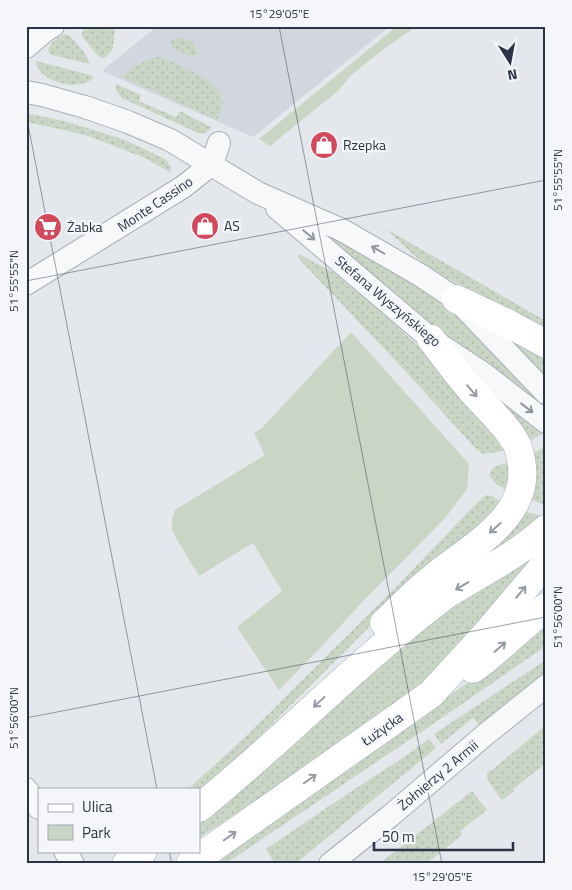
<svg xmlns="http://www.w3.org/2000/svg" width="572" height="890" viewBox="0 0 572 890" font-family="'Titillium Web',sans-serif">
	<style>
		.built { fill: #d2d6de }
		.grass { fill: url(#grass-dots) }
		.park { fill: #c9d6c5 }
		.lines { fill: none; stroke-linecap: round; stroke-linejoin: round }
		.minor-casing { stroke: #a9aeb7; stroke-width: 24 }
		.major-casing { stroke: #a3abb8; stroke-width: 29 }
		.minor { stroke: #f7f8fa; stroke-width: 22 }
		.major { stroke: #fff; stroke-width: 28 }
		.oneway { stroke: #9196a0 }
		.oneway2 { stroke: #959aa2 }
		.ticks { fill: none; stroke: #2b3445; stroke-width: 1; stroke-opacity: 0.45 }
		.labels { text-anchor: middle; stroke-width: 4.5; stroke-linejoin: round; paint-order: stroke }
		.poi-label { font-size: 14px; fill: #2b3445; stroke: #f4f6f9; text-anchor: start }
		.street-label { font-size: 14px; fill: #2b3445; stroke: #f4f6f9 }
		.neatline { fill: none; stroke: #2b3445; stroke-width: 2 }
		.ticks-label { font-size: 12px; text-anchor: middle; fill: #2b3445 }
	</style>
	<defs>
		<pattern id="grass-dots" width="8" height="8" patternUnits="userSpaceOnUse" patternTransform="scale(1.25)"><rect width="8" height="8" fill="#c9d6c5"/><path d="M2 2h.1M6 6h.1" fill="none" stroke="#adb8ab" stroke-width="1.8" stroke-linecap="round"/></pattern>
	</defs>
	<rect width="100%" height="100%" fill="#e4e7ec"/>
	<polygon class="built" points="157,26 390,26 253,137 102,71"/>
	<g class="grass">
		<path d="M92 26H115L113 49 106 57 102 58 98 56 82 36C82 29 85 28 92 26Z"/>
		<path d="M66 34C74 38 87 55 90 64L52 55 49 53C47 44 57 37 66 34Z"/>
		<path d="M179 38C188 38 198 44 197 54L191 57 171 47V40Z"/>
		<path d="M159 57C170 60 179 65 189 70 210 81 233 92 217 120L122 77C134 67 143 60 159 57Z"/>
		<path d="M36 61 90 75 94 77C81 93 37 82 36 61Z"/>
		<polygon points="116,84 141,95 139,101 176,117 180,111 209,126 212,128 211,129 205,133 198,133 122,98 116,90"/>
		<polygon points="26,113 68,122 125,140 165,159 171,167 171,173 145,158 88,136 68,131 26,122"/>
		<polygon points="386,229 546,321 546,337 432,269 416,257"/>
		<path d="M329 232C366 254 404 276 439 302 477 332 511 368 546 402V413L322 239Z"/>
		<polygon points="299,254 334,273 380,311 418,346 454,384 510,450 483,454 476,449 409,375 301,261 298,257"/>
		<polygon points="494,323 546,354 546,383"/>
		<polygon points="469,372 546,432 525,443"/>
		<polygon points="546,446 546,505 526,498 529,455"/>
		<path d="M514 462 511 492 497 485 489 475C494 463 502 465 514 462Z"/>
		<polygon points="486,495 492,496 506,505 397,599 273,723 217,777 199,793 199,789 188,789 242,740 399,584 477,503"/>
		<polygon points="519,510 546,517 395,621"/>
		<polygon points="546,538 546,552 436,676 348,741 199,838 199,825 236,794 280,757 417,624"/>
		<polygon points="546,617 546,646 433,724 225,864 211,864 375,747 473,679"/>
		<polygon points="546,660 546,674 481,727 473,718 441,744 434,734"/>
		<polygon points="546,725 546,763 513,789 514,791 502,800 488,781 487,772 492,770"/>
		<polygon points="429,739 436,748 295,864 275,864 266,849 347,794 398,761"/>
		<polygon points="472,791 487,810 460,831 462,835 426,864 379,864"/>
	</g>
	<g class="park">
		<polygon points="397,26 417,26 385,48 350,76 339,90 270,146 259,139"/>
		<polygon points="351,332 469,464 467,489 446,517 367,597 320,648 279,690 237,627 282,591 253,543 199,576 172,531 172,519 175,510 265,455 254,433 262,428"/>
	</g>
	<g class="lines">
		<g class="minor-casing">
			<g id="minor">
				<polyline points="26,47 46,30 53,26"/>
				<polyline points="26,92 42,95 85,107 128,122 170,140 258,193 342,230 420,275 456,299 546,393"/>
				<polyline points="277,208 431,339 484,374 546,422"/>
				<polyline points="26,284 183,187 212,164 219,143"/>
				<polyline points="26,789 39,808"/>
				<polyline points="65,851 73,864"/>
				<polyline points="330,864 389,817 486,734 546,686"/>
			</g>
		</g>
		<g class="major-casing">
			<g id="major">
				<polyline points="456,299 509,324 546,344"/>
				<path d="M384 623C400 608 416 591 434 577 470 547 533 516 521 460 520 455 519 449 517 445 508 426 485 406 471 390 457 374 444 356 431 339"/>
				<polyline points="473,669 484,661 546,607"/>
				<path d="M199 808C275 747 343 676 420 615 429 608 438 601 447 594 481 573 516 556 546 529"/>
				<polyline points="126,864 143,851"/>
				<polyline points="190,864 431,694 485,635 546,563"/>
			</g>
		</g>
		<use href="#minor" class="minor"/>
		<use href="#major" class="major"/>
	</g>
	<defs><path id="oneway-shaft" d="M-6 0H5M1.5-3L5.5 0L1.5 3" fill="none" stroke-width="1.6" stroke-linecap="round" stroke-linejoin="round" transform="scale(1.25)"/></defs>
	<g class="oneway">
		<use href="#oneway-shaft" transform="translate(309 235) rotate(40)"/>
		<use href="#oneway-shaft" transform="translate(378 250) rotate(-150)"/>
		<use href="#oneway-shaft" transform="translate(527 408) rotate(38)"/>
	</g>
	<g class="oneway2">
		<use href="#oneway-shaft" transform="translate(472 391) rotate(49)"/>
		<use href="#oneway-shaft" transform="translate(495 528) rotate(138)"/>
		<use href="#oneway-shaft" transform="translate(462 586) rotate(149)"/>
		<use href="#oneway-shaft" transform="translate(521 592) rotate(-50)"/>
		<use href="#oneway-shaft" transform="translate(500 647) rotate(-41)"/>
		<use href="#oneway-shaft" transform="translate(319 702) rotate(137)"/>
		<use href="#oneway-shaft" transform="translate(310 779) rotate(-35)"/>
		<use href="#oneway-shaft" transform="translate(230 836) rotate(-35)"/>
	</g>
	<path class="ticks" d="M279 26 442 864M26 114 157 789M26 281 546 180M26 718 546 617M169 851 172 864"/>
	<defs>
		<g id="shop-disc" transform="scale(1.4375)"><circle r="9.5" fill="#d1495b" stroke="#f4f6f9"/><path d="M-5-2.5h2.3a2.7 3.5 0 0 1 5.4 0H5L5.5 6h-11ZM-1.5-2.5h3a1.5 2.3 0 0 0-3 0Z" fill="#fff"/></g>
		<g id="supermarket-disc" transform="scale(1.4375)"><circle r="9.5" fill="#d1495b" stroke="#f4f6f9"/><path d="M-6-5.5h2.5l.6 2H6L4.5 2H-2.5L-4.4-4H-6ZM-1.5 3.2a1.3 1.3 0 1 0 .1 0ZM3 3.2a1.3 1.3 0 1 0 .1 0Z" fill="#fff"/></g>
	</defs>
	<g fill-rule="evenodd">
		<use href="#shop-disc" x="324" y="145"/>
		<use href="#shop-disc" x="205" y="226"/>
		<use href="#supermarket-disc" x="48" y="227"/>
	</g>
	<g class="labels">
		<g class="poi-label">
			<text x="343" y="150">Rzepka</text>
			<text x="224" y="231">AS</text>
			<text x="67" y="232">Żabka</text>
		</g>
		<g class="street-label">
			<text transform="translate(155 204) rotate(-34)" y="5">Monte Cassino</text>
			<text transform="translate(388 301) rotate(40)" y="5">Stefana Wyszyńskiego</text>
			<text transform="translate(382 729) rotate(-35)" y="5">Łużycka</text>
			<text transform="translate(438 775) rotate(-40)" y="5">Żołnierzy 2 Armii</text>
		</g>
	</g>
	<rect width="572" height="890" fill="none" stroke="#f4f6f9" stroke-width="55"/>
	<rect x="38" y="788" width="162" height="65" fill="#f4f6f9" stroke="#a4a8b1"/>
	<rect x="48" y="804" width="25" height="8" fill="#ffffff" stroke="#a4a8b1"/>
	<text x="82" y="812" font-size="15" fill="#2b3445">Ulica</text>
	<rect x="48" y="825" width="25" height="15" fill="#c9d6c5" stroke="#a4a8b1"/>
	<text x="82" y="838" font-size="15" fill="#2b3445">Park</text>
	<g transform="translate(510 62) rotate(169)" stroke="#f4f6f9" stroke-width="4" paint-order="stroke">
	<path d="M0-4L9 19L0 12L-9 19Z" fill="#2b3445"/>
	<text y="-8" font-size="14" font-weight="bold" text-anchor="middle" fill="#2b3445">N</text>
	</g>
	<path d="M374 842v8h139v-8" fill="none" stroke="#2b3445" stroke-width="2.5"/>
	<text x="382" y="842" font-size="15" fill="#2b3445" stroke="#f4f6f9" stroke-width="4" paint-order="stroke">50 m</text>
	<rect x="28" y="28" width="516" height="834" class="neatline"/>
	<g class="ticks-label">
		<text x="279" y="18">15°29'05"E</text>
		<text transform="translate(558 180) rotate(-90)" y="4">51°55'55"N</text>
		<text transform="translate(14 281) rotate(-90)" y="4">51°55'55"N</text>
		<text transform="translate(558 617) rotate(-90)" y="4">51°56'00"N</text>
		<text transform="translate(14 718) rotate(-90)" y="4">51°56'00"N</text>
		<text x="442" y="881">15°29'05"E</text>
	</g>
</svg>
